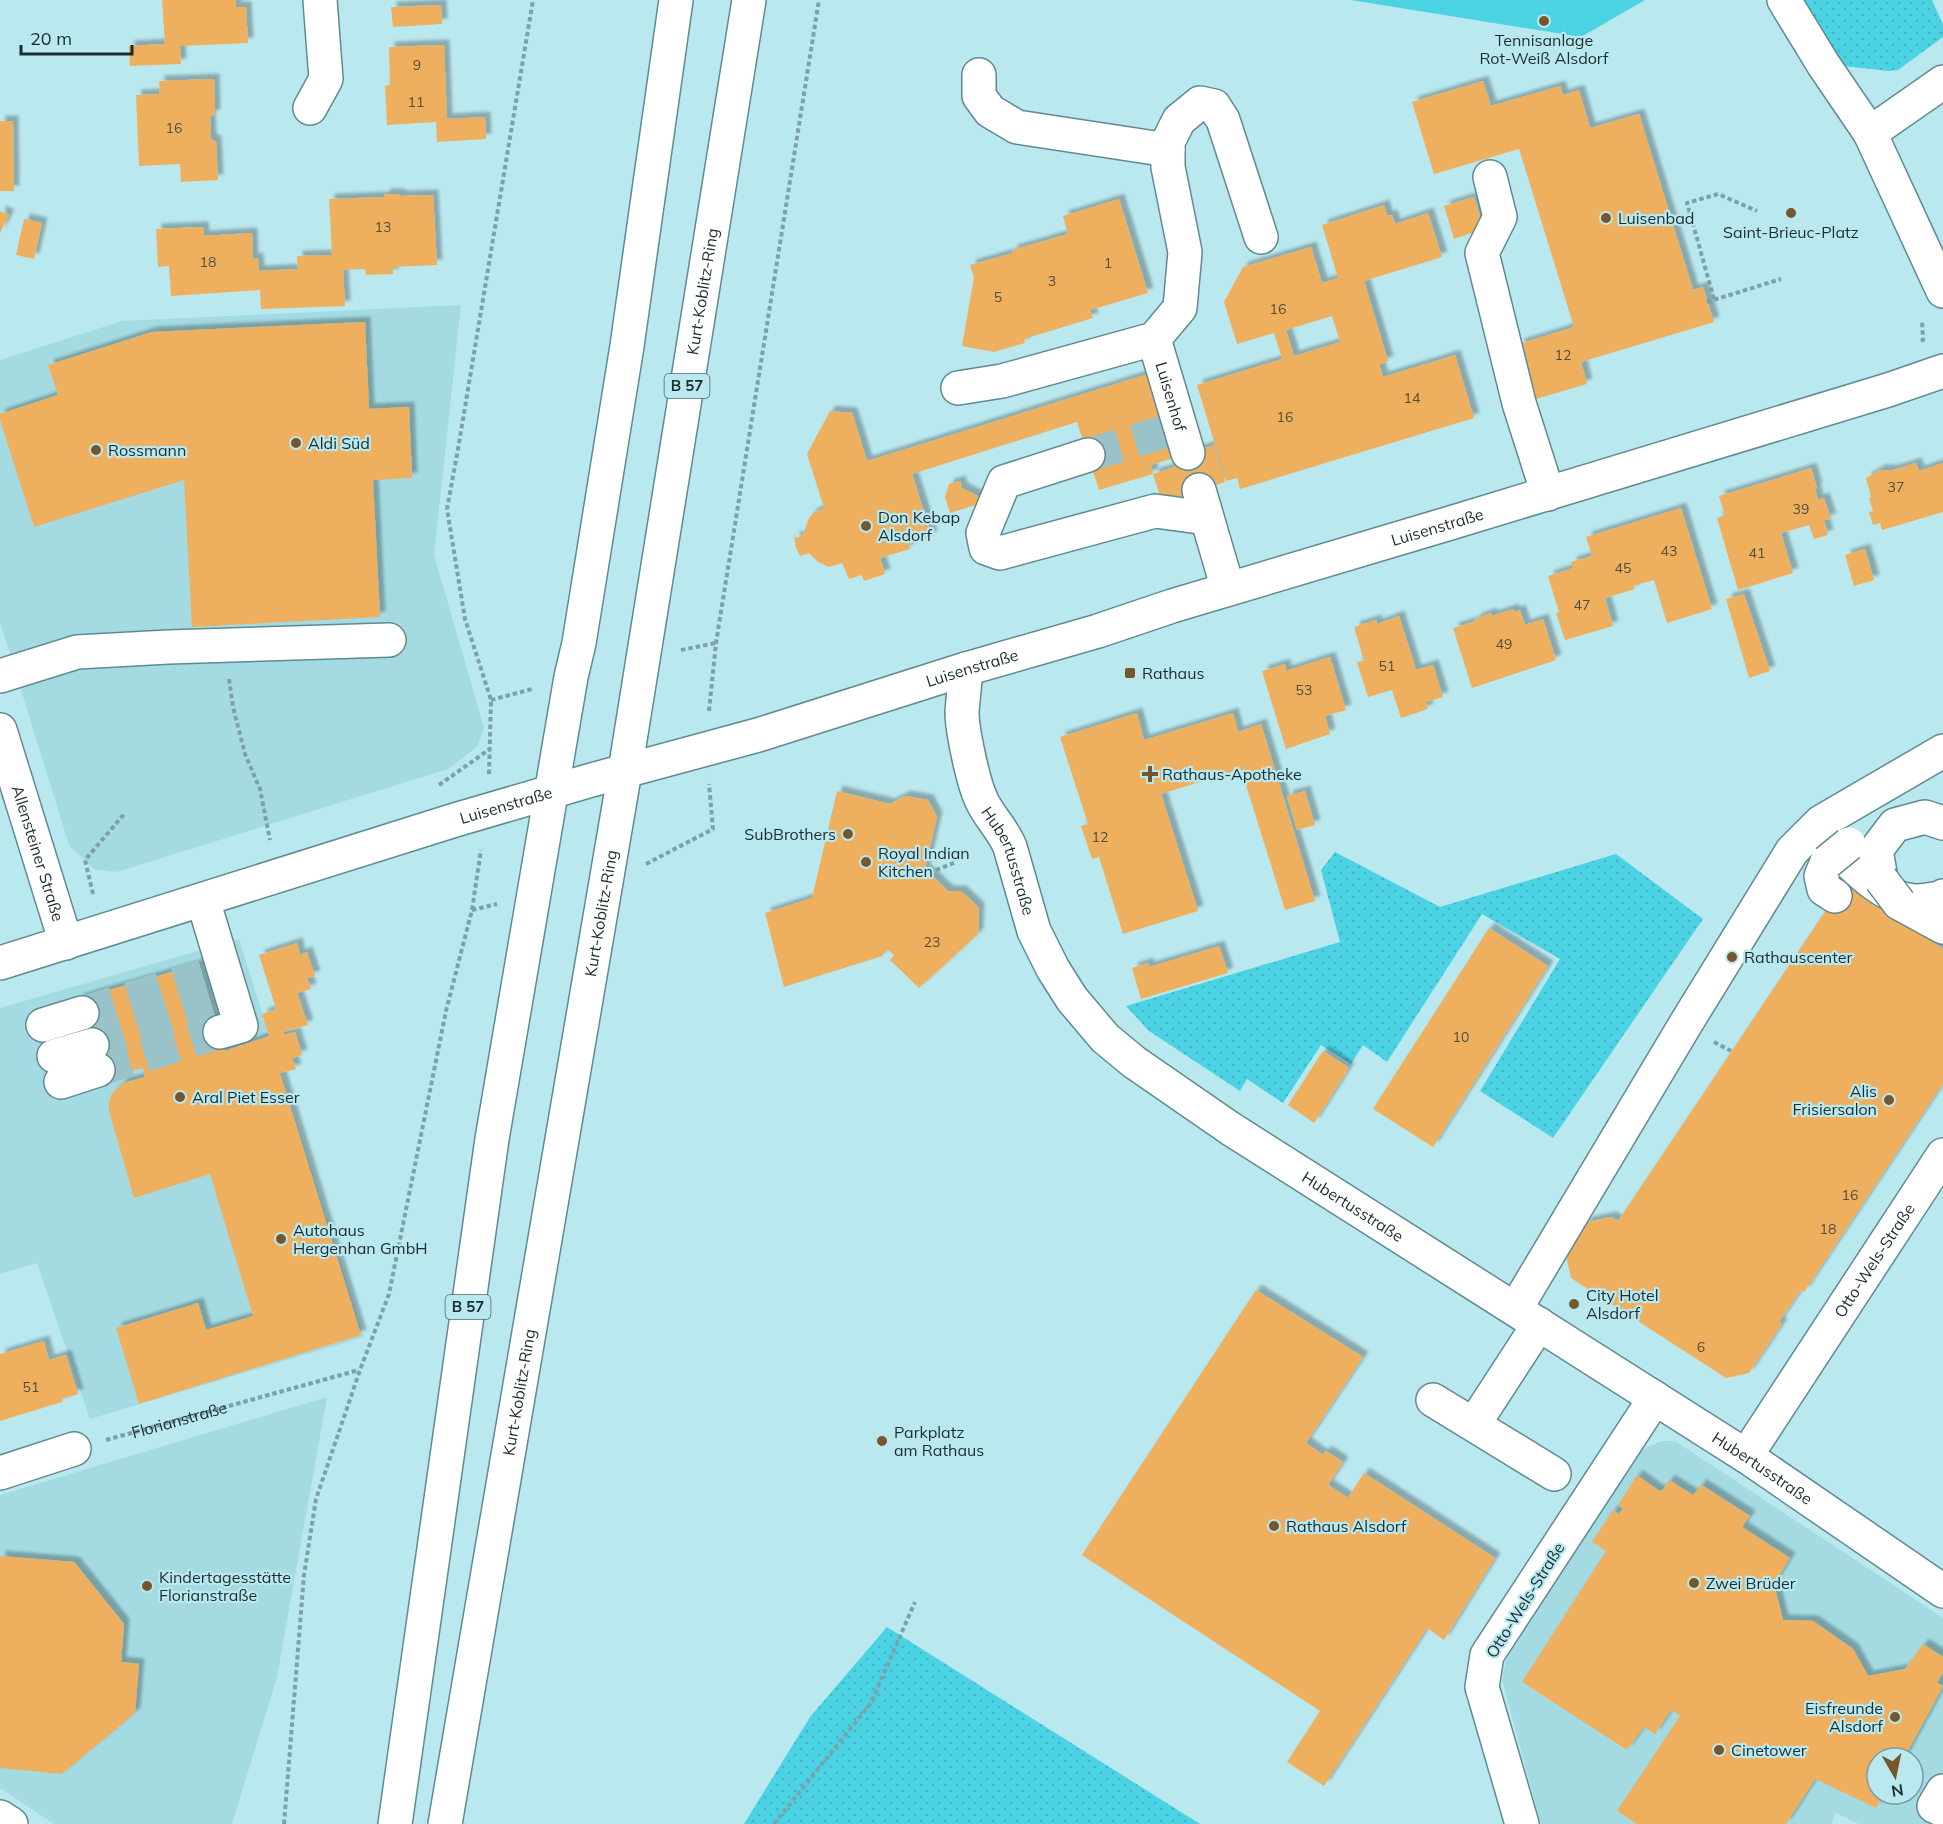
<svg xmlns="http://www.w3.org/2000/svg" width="1943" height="1824" viewBox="0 0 1943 1824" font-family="Mulish,sans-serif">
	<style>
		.built { fill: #a4dbe3; fill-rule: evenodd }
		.grass { fill: url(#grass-dots) }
		.pitch { fill: #4bd3e4 }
		.building { fill: #eeb05e; fill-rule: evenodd; filter: url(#shadow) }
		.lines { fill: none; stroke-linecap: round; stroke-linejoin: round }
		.minor-tunnel { stroke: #9ac3c9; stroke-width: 33; stroke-dasharray: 33 16; stroke-linecap: butt }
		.minor-casing { stroke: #5f8a91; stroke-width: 36 }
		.major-casing { stroke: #5f8a91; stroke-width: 36 }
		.path { stroke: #7ea1a7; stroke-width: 4; stroke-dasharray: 4.5 3; stroke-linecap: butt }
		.minor { stroke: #fff; stroke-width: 33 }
		.major { stroke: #fff; stroke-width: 33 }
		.minor-bridge-casing { stroke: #5f8a91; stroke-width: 36; stroke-linecap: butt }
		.minor-bridge { stroke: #fff; stroke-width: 33 }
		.poi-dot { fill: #76562c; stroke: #bae8ef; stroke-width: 2 }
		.labels { text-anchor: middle; stroke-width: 4.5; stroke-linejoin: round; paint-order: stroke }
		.number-label { font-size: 14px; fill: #504e3c }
		.shield { fill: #bae8ef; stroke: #4b6569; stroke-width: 1.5 }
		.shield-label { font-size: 15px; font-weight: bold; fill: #1b2d30 }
		.poi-label { font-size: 16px; fill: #1b2d30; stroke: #bae8ef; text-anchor: start }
		.street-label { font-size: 16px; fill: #1b2d30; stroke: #bae8ef }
	</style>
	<defs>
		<pattern id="grass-dots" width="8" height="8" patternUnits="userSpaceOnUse" patternTransform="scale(1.5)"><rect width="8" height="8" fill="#4bd3e4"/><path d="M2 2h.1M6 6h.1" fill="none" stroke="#41b5c4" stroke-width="1.8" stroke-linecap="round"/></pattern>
		<filter id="shadow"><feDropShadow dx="5.5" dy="-5.5" stdDeviation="1.5" flood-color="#0004"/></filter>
	</defs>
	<rect width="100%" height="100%" fill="#bae8ef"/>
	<g class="built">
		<polygon points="461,305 434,555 484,728 477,747 448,769 117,872 94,869 69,845 0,622 0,360 122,321"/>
		<polygon points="239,939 364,1337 90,1419 37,1263 0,1274 0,1008"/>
		<polygon points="327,1397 277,1677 232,1824 54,1824 0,1788 0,1495"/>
		<path d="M1661 1441H1675L1943 1618V1824H1859L1836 1813 1831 1824H1541L1502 1680 1506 1660 1639 1451ZM1877 1758H1913V1794H1877Z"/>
	</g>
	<g class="grass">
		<polygon points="1796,0 1932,0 1943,25 1943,37 1898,70 1888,71 1835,65"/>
		<polygon points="1335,852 1440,907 1616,854 1703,919 1553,1138 1480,1091 1560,959 1482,914 1387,1062 1363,1045 1351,1064 1321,1045 1283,1103 1247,1079 1240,1091 1149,1031 1126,1006 1340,942 1321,870"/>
		<polygon points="887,1627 1200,1824 744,1824 810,1717"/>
	</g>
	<polygon class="pitch" points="1351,0 1645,0 1581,37"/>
	<g class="building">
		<polygon points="162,0 236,0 236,7 246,7 248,43 180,46 181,64 130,66 129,46 165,44"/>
		<polygon points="441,5 442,24 393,27 391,7"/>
		<polygon points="444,45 447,119 485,117 486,139 437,142 436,122 387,125 385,86 390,85 389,47"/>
		<polygon points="214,79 215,114 210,117 211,139 216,142 218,180 181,182 180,164 139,166 136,95 160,94 159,81"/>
		<polygon points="1483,81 1491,106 1560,86 1563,95 1579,90 1590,128 1639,114 1693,290 1703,287 1714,322 1581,362 1587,384 1536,399 1519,344 1574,327 1519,149 1434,174 1412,102"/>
		<polygon points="0,121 13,121 14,191 0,191"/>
		<polygon points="384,194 400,194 400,196 433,195 437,265 393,267 393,274 366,275 365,269 343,270 345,306 261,309 260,290 171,296 169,266 158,267 156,229 203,227 204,236 252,233 253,259 258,258 259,271 298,269 297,256 332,255 329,199 385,197"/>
		<polygon points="1474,197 1484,229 1454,239 1444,206"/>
		<polygon points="1119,199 1148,293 1090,310 1093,318 1024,339 1025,343 994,352 962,346 974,277 970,265 1013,253 1012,250 1068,234 1063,216"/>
		<path d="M1384 205 1387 216 1392 215 1395 224 1428 213 1442 257 1364 281 1388 361 1379 365 1383 377 1455 355 1474 418 1240 489 1237 478 1226 481 1197 385 1282 359 1274 333 1237 344 1224 302 1243 267 1311 247 1322 283 1338 278 1322 225ZM1332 316 1340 342 1294 356 1286 330Z"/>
		<polygon points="0,211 9,215 0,233"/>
		<polygon points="24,219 42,223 34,259 16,255"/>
		<polygon points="365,322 369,409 409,407 412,478 373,480 380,617 192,627 184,480 34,527 0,420 0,414 58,395 48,365 152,332"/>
		<polygon points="1151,373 1177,457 1151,465 1153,474 1099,490 1077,422 912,474 932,536 909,544 910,549 880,558 885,574 864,581 862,575 849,579 842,563 829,567 818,562 809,553 800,556 796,548 794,534 796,538 803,535 809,518 813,513 824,508 807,454 830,411 852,413 867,461"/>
		<polygon points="1214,445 1225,482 1162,502 1153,474 1180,465 1177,457"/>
		<polygon points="1916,463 1919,471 1943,463 1943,512 1882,530 1880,523 1873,525 1869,512 1873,511 1869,498 1871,497 1866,478 1880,470 1893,470"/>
		<polygon points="1811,468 1817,488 1815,489 1818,500 1824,498 1831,519 1824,520 1828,535 1814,539 1809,525 1781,533 1793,573 1738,590 1717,518 1725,515 1719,496"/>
		<polygon points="960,481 962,488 980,497 982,503 950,513 945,497 949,484"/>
		<polygon points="1681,508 1712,609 1667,623 1654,580 1633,586 1635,589 1605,598 1613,626 1565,640 1556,613 1559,612 1548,576 1573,568 1571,562 1592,556 1586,537"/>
		<polygon points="1865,549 1874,580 1854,586 1845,555"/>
		<polygon points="1744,594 1770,671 1749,678 1726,599"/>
		<polygon points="1513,609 1514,612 1520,610 1525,625 1543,619 1556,660 1472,688 1453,628 1476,621 1475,619 1491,613 1492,616"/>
		<polygon points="1399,616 1416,670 1433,665 1443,697 1426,702 1428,709 1401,718 1392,690 1368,697 1357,662 1364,661 1354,627 1376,620 1377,624"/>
		<polygon points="1330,657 1346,710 1325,716 1330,734 1286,749 1262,671 1285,664 1286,671"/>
		<polygon points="1137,713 1144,740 1233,713 1238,732 1261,724 1315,901 1285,910 1241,769 1161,794 1198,911 1123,934 1099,857 1092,859 1081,826 1088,824 1060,737"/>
		<polygon points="837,791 890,804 905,796 928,800 937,817 925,869 948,891 961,891 979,908 978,934 919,988 890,960 894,955 888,949 882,956 784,987 765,913 812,898"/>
		<polygon points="1305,791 1315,825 1297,830 1287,796"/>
		<polygon points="1844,883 1943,949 1943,1083 1804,1292 1801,1290 1779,1322 1782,1324 1749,1373 1726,1378 1571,1278 1566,1255 1587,1222 1611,1217 1618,1221"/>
		<polygon points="1489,928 1548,966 1433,1147 1373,1109"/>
		<polygon points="297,943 300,955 307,952 315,976 307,978 311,989 297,993 308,1025 283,1032 284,1035 295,1032 302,1055 292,1058 296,1069 280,1073 361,1335 139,1404 116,1328 198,1303 206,1330 253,1316 210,1174 134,1198 109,1111 109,1103 111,1095 123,1083 145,1077 143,1068 101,1080 78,999 199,964 225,1051 269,1036 262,1014 276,1009 259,955"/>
		<polygon points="1219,946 1228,973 1141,999 1132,968 1148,963 1149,967"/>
		<polygon points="1323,1051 1349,1068 1314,1123 1288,1105"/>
		<polygon points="1256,1290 1363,1357 1306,1443 1323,1455 1326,1451 1343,1462 1328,1485 1348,1498 1364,1473 1495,1558 1444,1640 1427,1628 1324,1786 1287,1762 1320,1711 1082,1555"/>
		<polygon points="44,1341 49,1360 66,1355 78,1394 62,1399 62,1402 0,1421 0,1354"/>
		<polygon points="1637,1475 1659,1491 1663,1490 1669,1480 1693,1495 1699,1488 1700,1484 1750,1516 1742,1527 1790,1558 1774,1584 1783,1620 1813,1621 1853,1649 1868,1676 1905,1669 1923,1644 1943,1657 1943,1672 1937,1683 1943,1686 1904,1758 1877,1758 1877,1794 1884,1794 1876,1808 1815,1779 1786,1824 1637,1824 1617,1811 1680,1716 1671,1710 1655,1734 1644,1727 1627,1750 1522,1682 1606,1551 1592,1542 1613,1510 1619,1514 1623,1508 1618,1505"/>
		<polygon points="0,1556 74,1562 124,1624 121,1662 139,1664 135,1713 62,1774 0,1768"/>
	</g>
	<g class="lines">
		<g class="minor-tunnel">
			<polyline points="1088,455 1180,427"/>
			<polyline points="82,1013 203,976"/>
			<polyline points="92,1045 212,1007"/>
			<polyline points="98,1070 220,1032"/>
		</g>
		<g class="minor-casing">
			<g id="minor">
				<polyline points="1784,0 1823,64 1870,133 1943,291"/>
				<polyline points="979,75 979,96 990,111 1017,127 1168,150"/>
				<polyline points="310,108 326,79 320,0"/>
				<polyline points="1870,133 1943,82"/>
				<polyline points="1490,177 1500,217 1482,253 1519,403 1548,494"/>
				<path id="s2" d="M1154 339 1188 453"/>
				<polyline points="958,388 1002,381 1154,339 1180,308 1185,252 1168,167 1168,142 1179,120 1200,103 1214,106 1223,120 1261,237"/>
				<polyline points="1088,455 1004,482 983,533 986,548 1000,553 1155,511 1207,518"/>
				<polyline points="1199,490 1228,589"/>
				<path id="s3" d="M966 669C965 683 963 698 962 712 962 730 973 782 981 799 988 816 1003 829 1010 847L1034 931 1053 969 1072 999 1105 1038 1134 1062 1231 1129 1746 1456 1943 1591"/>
				<polyline points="0,676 77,652 168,647 389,640"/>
				<path id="s4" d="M0 730 66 943"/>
				<path d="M1820 833C1845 857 1881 901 1917 901 1925 901 1933 899 1940 898L1943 896"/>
				<polyline points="1827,862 1821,876 1824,889 1835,896"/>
				<polyline points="1881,879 1876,850 1895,825 1925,817 1943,823"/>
				<polyline points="203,900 241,1026 220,1032"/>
				<polyline points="1899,903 1943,927"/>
				<polyline points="43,1025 82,1013"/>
				<polyline points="54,1056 92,1045"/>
				<polyline points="61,1082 98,1070"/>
				<polyline points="1516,1308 1685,1025 1792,851 1821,822 1943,751"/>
				<polyline points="1433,1400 1554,1474"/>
				<polyline points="1474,1424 1539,1324"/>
				<path id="s5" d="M1746 1456 1943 1155"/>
				<polyline points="0,1473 74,1449"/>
				<polyline points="1943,1791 1934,1806 1943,1810"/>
				<polyline points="0,1817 11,1824"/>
				<polyline points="1522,1824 1482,1687 1487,1655 1655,1398"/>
			</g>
		</g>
		<g class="major-casing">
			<g id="major">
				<path id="s6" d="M0 963 455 820 588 781 758 735 966 669 1098 631 1172 606 1447 524 1888 390 1943 371"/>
				<polyline points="395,1824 492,1139 571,677 579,643 627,346 676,0"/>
				<path id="s7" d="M445 1824 625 771 749 0"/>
			</g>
		</g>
		<g class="path">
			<polyline points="1714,299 1687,203 1718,194 1757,211"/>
			<polyline points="1707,302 1781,279"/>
			<polyline points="1921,341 1923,340 1922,320"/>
			<polyline points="681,650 716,643"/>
			<polyline points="229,679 233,707 245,754 260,789 270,840"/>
			<polyline points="491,700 532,689"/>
			<polyline points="709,711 716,643 819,0"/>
			<polyline points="489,774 491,700 465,619 447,509 458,449 533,0"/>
			<polyline points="439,785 490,749"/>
			<polyline points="646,864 713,829 709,784"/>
			<polyline points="929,873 956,862"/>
			<polyline points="93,894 85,860 125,813"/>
			<polyline points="472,910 497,904"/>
			<polyline points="1714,1042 1731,1051"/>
			<path id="s1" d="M106 1440 359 1370"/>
			<polyline points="284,1824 304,1575 316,1499 360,1370 389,1294 446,1011 472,910 481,850"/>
			<polyline points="774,1824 871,1703 915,1602"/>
		</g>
		<use href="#minor" class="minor"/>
		<use href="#major" class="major"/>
		<g class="minor-bridge-casing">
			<g id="minor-bridge">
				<polyline points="1827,862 1849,844"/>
				<polyline points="1881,879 1899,903"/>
			</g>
		</g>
		<use href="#minor-bridge" class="minor-bridge"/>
	</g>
	<g class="poi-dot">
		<circle cx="1544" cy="21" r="6"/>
		<circle cx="1791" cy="213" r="6"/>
		<circle cx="1606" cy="218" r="6"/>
		<circle cx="296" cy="443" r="6"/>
		<circle cx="96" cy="450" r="6"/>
		<circle cx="866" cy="526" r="6"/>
		<rect x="1124" y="667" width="12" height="12" rx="3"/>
		<path d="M1147 765h6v6h6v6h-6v6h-6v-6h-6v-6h6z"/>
		<circle cx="848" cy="834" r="6"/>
		<circle cx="866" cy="862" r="6"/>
		<circle cx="1732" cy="957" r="6"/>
		<circle cx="180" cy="1097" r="6"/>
		<circle cx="1889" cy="1100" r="6"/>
		<circle cx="281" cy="1239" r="6"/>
		<circle cx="1574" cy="1304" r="6"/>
		<circle cx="882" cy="1441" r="6"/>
		<circle cx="1274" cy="1526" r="6"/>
		<circle cx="1694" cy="1583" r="6"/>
		<circle cx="147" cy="1586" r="6"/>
		<circle cx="1895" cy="1717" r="6"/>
		<circle cx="1719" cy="1750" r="6"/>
	</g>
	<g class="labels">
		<g class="number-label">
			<text x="417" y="70">9</text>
			<text x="416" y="107">11</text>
			<text x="174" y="133">16</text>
			<text x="383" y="232">13</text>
			<text x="208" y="267">18</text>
			<text x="1108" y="268">1</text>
			<text x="1052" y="286">3</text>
			<text x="998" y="302">5</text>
			<text x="1278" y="314">16</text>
			<text x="1563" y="360">12</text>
			<text x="1412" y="403">14</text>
			<text x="1285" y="422">16</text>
			<text x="1896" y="492">37</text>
			<text x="1801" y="514">39</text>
			<text x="1669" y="556">43</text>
			<text x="1757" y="558">41</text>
			<text x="1623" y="573">45</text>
			<text x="1582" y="610">47</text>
			<text x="1504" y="649">49</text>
			<text x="1387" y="671">51</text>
			<text x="1304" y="695">53</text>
			<text x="1100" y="842">12</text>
			<text x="932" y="947">23</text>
			<text x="1461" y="1042">10</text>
			<text x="1850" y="1200">16</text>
			<text x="1828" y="1234">18</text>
			<text x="1701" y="1352">6</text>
			<text x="31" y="1392">51</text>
		</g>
		<g class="shield">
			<rect x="664.5" y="374" width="45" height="24" rx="4.5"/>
			<rect x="445.5" y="1295" width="45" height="24" rx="4.5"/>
		</g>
		<g class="shield-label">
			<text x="687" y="391">B 57</text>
			<text x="468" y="1312">B 57</text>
		</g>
		<g class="poi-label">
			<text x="1544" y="46" text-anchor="middle">Tennisanlage<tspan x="1544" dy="18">Rot-Weiß Alsdorf</tspan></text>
			<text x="1618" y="224">Luisenbad</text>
			<text x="1791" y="238" text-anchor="middle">Saint-Brieuc-Platz</text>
			<text x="308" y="449">Aldi Süd</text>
			<text x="108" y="456">Rossmann</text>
			<text x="878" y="523">Don Kebap<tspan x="878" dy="18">Alsdorf</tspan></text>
			<text x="1142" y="679">Rathaus</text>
			<text x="1162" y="780">Rathaus-Apotheke</text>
			<text x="836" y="840" text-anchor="end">SubBrothers</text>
			<text x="878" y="859">Royal Indian<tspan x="878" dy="18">Kitchen</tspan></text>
			<text x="1744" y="963">Rathauscenter</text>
			<text x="1877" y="1097" text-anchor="end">Alis<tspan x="1877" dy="18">Frisiersalon</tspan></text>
			<text x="192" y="1103">Aral Piet Esser</text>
			<text x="293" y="1236">Autohaus<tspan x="293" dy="18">Hergenhan GmbH</tspan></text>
			<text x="1586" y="1301">City Hotel<tspan x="1586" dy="18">Alsdorf</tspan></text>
			<text x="894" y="1438">Parkplatz<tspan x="894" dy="18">am Rathaus</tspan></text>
			<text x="1286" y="1532">Rathaus Alsdorf</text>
			<text x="159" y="1583">Kindertagesstätte<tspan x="159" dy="18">Florianstraße</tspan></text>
			<text x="1706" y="1589">Zwei Brüder</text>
			<text x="1883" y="1714" text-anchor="end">Eisfreunde<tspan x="1883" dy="18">Alsdorf</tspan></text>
			<text x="1731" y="1756">Cinetower</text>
		</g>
		<g class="street-label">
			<text dy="6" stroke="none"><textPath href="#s7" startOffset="1554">Kurt-Koblitz-Ring</textPath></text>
			<text dy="6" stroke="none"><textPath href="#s2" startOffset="60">Luisenhof</textPath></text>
			<text dy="6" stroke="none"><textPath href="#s6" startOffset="1502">Luisenstraße</textPath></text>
			<text dy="6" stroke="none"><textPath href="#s6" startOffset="1016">Luisenstraße</textPath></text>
			<text dy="6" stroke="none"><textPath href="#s6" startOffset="530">Luisenstraße</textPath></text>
			<text dy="6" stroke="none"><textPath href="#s4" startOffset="129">Allensteiner Straße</textPath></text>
			<text dy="6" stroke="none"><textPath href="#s3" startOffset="201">Hubertusstraße</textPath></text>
			<text dy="6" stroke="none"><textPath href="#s7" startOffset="924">Kurt-Koblitz-Ring</textPath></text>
			<text dy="6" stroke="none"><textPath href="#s3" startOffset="705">Hubertusstraße</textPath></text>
			<text dy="6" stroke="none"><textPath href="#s5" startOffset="234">Otto-Wels-Straße</textPath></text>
			<text dy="6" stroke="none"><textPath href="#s7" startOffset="438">Kurt-Koblitz-Ring</textPath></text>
			<text dy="6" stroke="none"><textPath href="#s1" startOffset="76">Florianstraße</textPath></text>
			<text dy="6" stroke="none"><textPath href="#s3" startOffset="1191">Hubertusstraße</textPath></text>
			<text transform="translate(1525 1600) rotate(-58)" y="6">Otto-Wels-Straße</text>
		</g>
	</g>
	<g transform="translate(1895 1776) rotate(171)"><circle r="28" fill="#bae8ef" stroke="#7a9da3" stroke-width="1.5"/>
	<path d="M0-4.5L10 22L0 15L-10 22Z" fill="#76562c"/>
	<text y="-9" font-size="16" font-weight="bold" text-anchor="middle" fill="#1b2d30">N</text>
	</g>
	<path d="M21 45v9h111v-9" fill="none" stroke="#1b2d30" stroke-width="3"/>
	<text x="30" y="45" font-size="18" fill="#1b2d30" stroke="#bae8ef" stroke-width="4.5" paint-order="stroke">20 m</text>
</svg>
